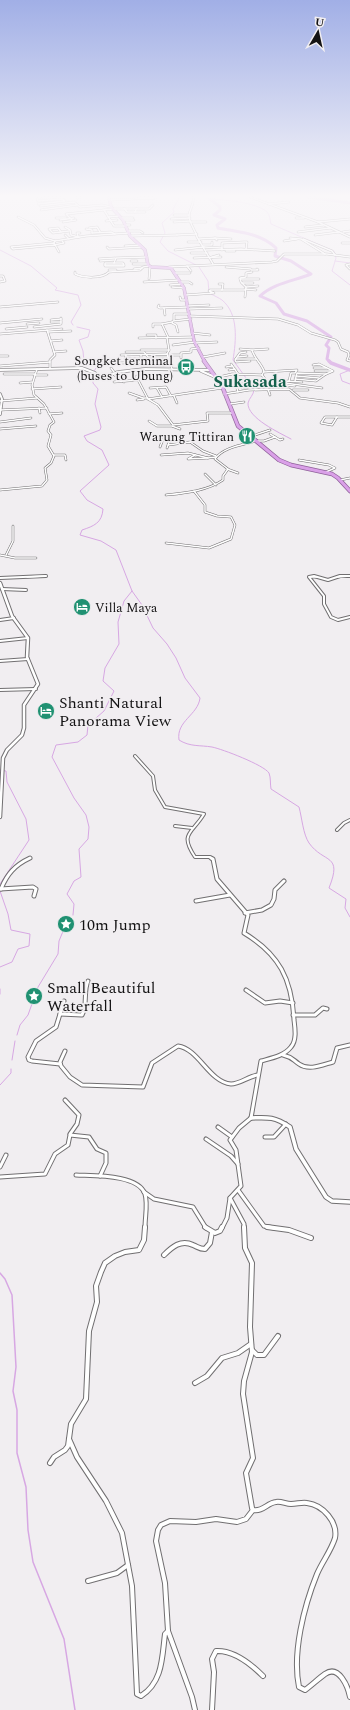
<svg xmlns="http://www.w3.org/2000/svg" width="350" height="1710" viewBox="0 0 350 1710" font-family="Spectral,serif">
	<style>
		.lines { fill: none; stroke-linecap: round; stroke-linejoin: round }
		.stream-far1 { stroke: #d7a7e3; stroke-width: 1 }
		.stream { stroke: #d7a7e3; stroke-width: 1.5 }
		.river-far1 { stroke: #d7a7e3; stroke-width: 3 }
		.river { stroke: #d7a7e3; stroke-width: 3.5 }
		.minor-far3-casing { stroke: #716f71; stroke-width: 2.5 }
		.minor-far2-casing { stroke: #716f71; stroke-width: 4 }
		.minor-far1-casing { stroke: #716f71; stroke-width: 5 }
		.minor-casing { stroke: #716f71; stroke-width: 6 }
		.tertiary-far3-casing { stroke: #716f71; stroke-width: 2.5 }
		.tertiary-far2-casing { stroke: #716f71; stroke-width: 3.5 }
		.tertiary-far1-casing { stroke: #716f71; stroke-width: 4.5 }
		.tertiary-casing { stroke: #716f71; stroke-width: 5.5 }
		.trunk-far1-casing { stroke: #8f609a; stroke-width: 3.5 }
		.trunk-casing { stroke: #8f609a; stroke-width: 4.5 }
		.minor-far3 { stroke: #fff; stroke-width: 1.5 }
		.minor-far2 { stroke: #fff; stroke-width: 2 }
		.minor-far1 { stroke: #fff; stroke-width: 3 }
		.minor { stroke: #fff; stroke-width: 4 }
		.tertiary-far3 { stroke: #fff; stroke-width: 1.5 }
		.tertiary-far2 { stroke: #fff; stroke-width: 2 }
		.tertiary-far1 { stroke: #fff; stroke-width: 2.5 }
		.tertiary { stroke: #fff; stroke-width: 3.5 }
		.trunk-far1 { stroke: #daa0e8; stroke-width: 2.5 }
		.trunk { stroke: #daa0e8; stroke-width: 3 }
		.labels { text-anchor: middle; stroke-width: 3.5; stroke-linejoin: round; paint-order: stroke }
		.far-poi-label { font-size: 13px; fill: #141314; stroke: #f1eef1; text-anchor: end }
		.poi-label { font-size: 16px; fill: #141314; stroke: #f1eef1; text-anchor: start }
		.far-district-label { font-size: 17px; font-weight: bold; fill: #15614c; stroke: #f1eef1 }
	</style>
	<rect width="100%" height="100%" fill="#f1eef1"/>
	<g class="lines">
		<g class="stream-far1">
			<polyline points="180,197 173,209 174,212 162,223 165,233 160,242 168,251 196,265"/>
			<path d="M210 199C225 200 256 202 267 212 270 215 270 220 271 224L334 251 336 258 332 271 350 285"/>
			<polyline points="0,250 31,266 57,288 55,290 78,295 81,305 71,322 73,325"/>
			<polyline points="335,261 350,263"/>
			<polyline points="199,267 208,281 209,292"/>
			<path d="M211 294C215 296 219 298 222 300 239 314 236 341 233 360L254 389C254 395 249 398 248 403 247 418 280 433 291 439"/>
			<polyline points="77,327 90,330 88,337 79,340 83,351 84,362 99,364 94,371"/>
			<polyline points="350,370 340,374 342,381 350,384"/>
			<path d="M93 374V383L98 389 95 404 101 427 100 430 84 436 87 441 102 450 109 465 80 491 87 500 103 509C102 523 94 526 82 530L80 535 101 541 116 550 132 591 142 605 153 628 167 644 176 658 185 678 200 698C198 715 176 721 179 740 190 747 200 745 212 747 222 749 264 765 269 773 271 778 270 784 271 789L299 807C302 818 303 834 309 843 324 864 343 853 329 888L346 899 345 908 350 917"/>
			<polyline points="0,770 6,771 7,782 26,819 29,840 0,884"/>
			<polyline points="0,891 8,914 11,930 30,934 29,946 18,949 12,962 0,967"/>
			<polyline points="73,915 74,904 67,894 74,881 81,877 79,849 88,839 89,827 86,815 74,798 52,757 56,745 78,742 87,735 88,725 104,711 114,691 103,681 105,668 119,644 118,622 124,601 132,591"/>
			<polyline points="0,989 0,994"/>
			<polyline points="17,1035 20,1025 28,1015 38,987 58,954 59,941 66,924 69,921"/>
			<polyline points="12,1060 15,1041"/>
			<polyline points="0,1085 11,1073 11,1069"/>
		</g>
		<polyline class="stream" points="0,1273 5,1279 12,1295 16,1367 13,1391 17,1410 17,1453 26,1487 28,1530 33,1562 64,1639 75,1710"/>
		<g class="river-far1">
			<polyline points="308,197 350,203"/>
			<path d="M210 199 220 207V210L214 215 225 219 217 225 218 228C238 232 261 233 276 248L275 256 291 261 311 274C294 281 274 283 260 296L276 303 284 314 307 321 331 337 326 345 329 348 327 359 330 362"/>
		</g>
		<polyline class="river" points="329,361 331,363 350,370"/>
		<g class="minor-far3-casing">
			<g id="minor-far3">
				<polyline points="39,197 37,200 38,201 62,199"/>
				<path d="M193 197C195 204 189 209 189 216 190 225 195 229 197 237L213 264"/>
				<polyline points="250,197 318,222 350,237"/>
				<polyline points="77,198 80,197"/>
				<polyline points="109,200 155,198 139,197"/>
				<polyline points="38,204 65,201 60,197 42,198"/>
				<polyline points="269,204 289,202"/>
				<polyline points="40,206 74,202 80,207 102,205 111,207"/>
				<polyline points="124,208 127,212 135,212 137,208"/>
				<polyline points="113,209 149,209 153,205"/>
				<polyline points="41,210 77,205"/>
				<polyline points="104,210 114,226 126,226"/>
				<polyline points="135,212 145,212"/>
				<polyline points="174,215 189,215"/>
				<polyline points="18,217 34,225 45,238 55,241"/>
				<polyline points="108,217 119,216"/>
				<polyline points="56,218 66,218"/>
				<polyline points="122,218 133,218"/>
				<polyline points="296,218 304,218"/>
				<polyline points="171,219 190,218"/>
				<polyline points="60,220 74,218"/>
				<polyline points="72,220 66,214 113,209"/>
				<polyline points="123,220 134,220"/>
				<polyline points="106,221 117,220"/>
				<polyline points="63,222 76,220"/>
				<polyline points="174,222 190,221"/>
				<polyline points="190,222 206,222"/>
				<polyline points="318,222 350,219"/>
				<polyline points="126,225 130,225"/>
				<polyline points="65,227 70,230 71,235 79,237"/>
				<polyline points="305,227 323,225"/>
				<polygon points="58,228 61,232 53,233 49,229"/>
				<polyline points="89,228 97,227 100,232"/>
				<polyline points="86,229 92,230 92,233"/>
				<polyline points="128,231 140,231 143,233"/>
				<polyline points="61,232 69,231"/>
				<polyline points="298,232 330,228"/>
				<polyline points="343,232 350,231"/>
				<polyline points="92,233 111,232 115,234"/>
				<polyline points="65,235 69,239"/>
				<polyline points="177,235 197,234"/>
				<polyline points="315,235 339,232"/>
				<polyline points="78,236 77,233 80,233"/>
				<polyline points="131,236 177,235"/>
				<polyline points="215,238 231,239"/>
				<polyline points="290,238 301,239 325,254"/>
				<polyline points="199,239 215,238 217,240"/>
				<polyline points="303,239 332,251 335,255"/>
				<polyline points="284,241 297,239"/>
				<polyline points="188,242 201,242"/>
				<polyline points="54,243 55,241 86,236 129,233"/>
				<polyline points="342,243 350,243"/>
				<polyline points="54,245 64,243 62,241"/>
				<polyline points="55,245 13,249 11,247 54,243 59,252"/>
				<polyline points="203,245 212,245 212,242"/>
				<polyline points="125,246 140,245"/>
				<polyline points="107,247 109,249 142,247"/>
				<polyline points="204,247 222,248"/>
				<polyline points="175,250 204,247"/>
				<polyline points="206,250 241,249 275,251"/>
				<polyline points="222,250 222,243 244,242 247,242 246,249"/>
				<polyline points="226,251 235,251"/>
				<polyline points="191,253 207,253"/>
				<polyline points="212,257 219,255"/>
				<polyline points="194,258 221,257"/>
				<polyline points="99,259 115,258"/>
				<polyline points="100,261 114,260"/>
				<polyline points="131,261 137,261"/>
				<polygon points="105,263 123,263 124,266 105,266"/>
				<polyline points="114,263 116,258 147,257"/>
				<polyline points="133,264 148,264"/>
				<polyline points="350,264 346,265 350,269"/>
				<polyline points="105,265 124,265"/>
				<polyline points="187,266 191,271"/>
				<polyline points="226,267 251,269"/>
				<polyline points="134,269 142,268"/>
				<polyline points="109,270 116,270"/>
				<polyline points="251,270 258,270 257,269"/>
				<path d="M75 272V274C83 278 102 279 109 272L140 270 143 267 149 266"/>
				<polyline points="174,273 190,273"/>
				<polyline points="0,276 3,276 5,281 0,282"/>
				<polyline points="149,279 150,267"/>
				<polyline points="240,279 259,279"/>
				<polyline points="144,282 179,280"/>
				<polyline points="181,282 189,282 192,284"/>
				<polyline points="242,283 253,283"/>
				<polyline points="219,284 223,284 222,290"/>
				<polyline points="170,285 182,284"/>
				<polyline points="172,287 184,288"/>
				<polyline points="246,287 258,286"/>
				<polyline points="245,289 256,290"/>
				<polyline points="186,295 214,293 209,291 210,290 245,290"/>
				<polyline points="180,297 181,300 187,300"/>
				<polyline points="245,297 246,287 241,282 240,278 246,277 246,273 252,272"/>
				<polyline points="159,305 158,307 160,308 188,307"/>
				<polyline points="188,306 209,305"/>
				<polyline points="0,307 58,302"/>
				<polyline points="164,308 165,315"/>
				<polyline points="189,309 222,308"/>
				<polyline points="190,316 278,319 298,325 311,333 335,340 338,342 341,349 348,352 349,355 347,360 350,361"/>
				<polyline points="51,320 61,319"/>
				<polyline points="174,320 174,314 189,314"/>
				<polyline points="51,322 61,322"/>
				<polyline points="0,323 42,319"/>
				<polyline points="27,324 39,323"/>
				<polyline points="34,327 61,324 61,318"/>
				<polyline points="153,327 153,324 162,324"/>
				<polyline points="6,329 27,327"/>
				<polyline points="47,330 55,355 50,360 50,368"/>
				<polyline points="48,332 71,331"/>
				<polyline points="178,332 176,325 172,323 173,321 191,319"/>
				<polyline points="192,333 210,335"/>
				<polyline points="0,334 62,329"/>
				<polyline points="147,335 156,335 156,338"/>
				<polyline points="168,337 162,324 172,322"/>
				<polyline points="139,338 193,337"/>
				<polyline points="167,338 169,350 167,354"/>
				<polyline points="51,341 62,340"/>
				<polyline points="195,343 217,342"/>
				<polyline points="173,345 195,342"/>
				<polyline points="141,350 169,350"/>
				<polyline points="252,350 268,349"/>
				<polyline points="54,352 66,351"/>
				<polyline points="126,352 144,352 148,357 168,357"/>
				<polyline points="246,352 240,353 235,360 236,362 250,361"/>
				<polyline points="121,355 167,354 172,369"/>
				<polyline points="126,355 125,359 141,359 141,355"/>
				<polyline points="172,355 180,355"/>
				<polyline points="0,356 8,356"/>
				<polyline points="203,357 225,353"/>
				<polyline points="238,357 247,356"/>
				<polyline points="181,358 181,353 191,352 191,349 199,348"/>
				<polyline points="236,359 256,359"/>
				<polyline points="150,360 167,360"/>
				<polyline points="120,363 170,362"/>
				<polyline points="231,364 238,374"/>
				<polyline points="0,366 50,362"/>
				<polyline points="142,366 171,365"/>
				<polyline points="226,367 232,366"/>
				<polyline points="111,368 114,372"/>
				<polyline points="314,368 326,368"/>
				<polyline points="229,370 235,369"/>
				<polyline points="315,371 330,371"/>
				<polyline points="264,372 297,370 295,373 291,373 289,381"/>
				<polyline points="112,373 124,382"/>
				<polyline points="4,374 35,374"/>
				<polyline points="34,375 47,375"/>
				<polyline points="262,375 269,384 285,385"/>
				<polyline points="136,376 148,399 158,405 173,425 208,421 207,413 232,413"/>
				<polyline points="296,376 319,378"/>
				<path d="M215 378 232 374 262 375 264 371C261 363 254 358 252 350L240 349"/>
				<polyline points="295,379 316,381 326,374"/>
				<polyline points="295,381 297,373 326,374 333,371 319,364 313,365"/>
				<polyline points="114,382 138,380"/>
				<polyline points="20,383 32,382"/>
				<polyline points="285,383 322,388"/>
				<polyline points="242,384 248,384"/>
				<polyline points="285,384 287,381 302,382"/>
				<polyline points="236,385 238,392"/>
				<polyline points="285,385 295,386"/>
				<polyline points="150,388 166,387 171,396"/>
				<polyline points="157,388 162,397"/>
				<polyline points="242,388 249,387 246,381"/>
				<polyline points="32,389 61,387"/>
				<polyline points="268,389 270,395"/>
				<polyline points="293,390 308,390"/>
				<polyline points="129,393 143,398 148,398"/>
				<polyline points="224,394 249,390 289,389 300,398 338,403 350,407"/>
				<polyline points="174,396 177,403"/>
				<polyline points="148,399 222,388"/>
				<polyline points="137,400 144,399"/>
				<polyline points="0,401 37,398"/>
				<polyline points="230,404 244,402"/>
				<polyline points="39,408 40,413"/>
				<polyline points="0,410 47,408"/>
				<polyline points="49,414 62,413"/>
				<polygon points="325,417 337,417 332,425 321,423"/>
				<polyline points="337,417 350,417"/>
				<polyline points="149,421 157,426 172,426 180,429"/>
				<polyline points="0,422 31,418"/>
				<polyline points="0,429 36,426"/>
				<polyline points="270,434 280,440 283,439"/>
				<polyline points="252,436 270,430"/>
				<polyline points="159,439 170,440 167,448"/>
				<polyline points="257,441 264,441 275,437"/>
				<polyline points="168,445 190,442 203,451 216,456"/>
				<polyline points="160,447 163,439"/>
				<polyline points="54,455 65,455 66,460"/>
				<polyline points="161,455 188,453 208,458 216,457"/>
				<polyline points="195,455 188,459 208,458"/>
				<polyline points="299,460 329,465 335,468 326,472"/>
				<polyline points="227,469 238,473"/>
				<polyline points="205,474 216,485"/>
				<polyline points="340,480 350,478"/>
				<polyline points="0,490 42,486 47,480 45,468 51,463 54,456 48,446 51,435 48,431 50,425 54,422 44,404 34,395 32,385 37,369"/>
				<path d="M166 495C185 493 207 491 223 480V476L228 469 215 459C223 447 243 445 256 441"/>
				<polyline points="166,543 209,548 231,539 235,525 231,517 217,516 205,512 205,505 194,491"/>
				<polyline points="0,555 15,558 36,558"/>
				<polyline points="6,555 13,541 13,526"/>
				<polyline points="27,577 46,576"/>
				<polyline points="310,577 317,577"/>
				<polyline points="338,577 350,576"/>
			</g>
		</g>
		<g class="minor-far2-casing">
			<g id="minor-far2">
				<polyline points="350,576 340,576 328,580 314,576 309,577 324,596 324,604 331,617 338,620 350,617"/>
				<polyline points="0,578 46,576"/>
				<polyline points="2,589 26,590"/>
				<polyline points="0,620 14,618"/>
				<polyline points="0,641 28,638"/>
				<polyline points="0,661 28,659"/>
				<polyline points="0,690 36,689"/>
				<path d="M135 756 153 776 155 790 165 807 204 814C192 834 179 833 195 857H210L212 859"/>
				<polyline points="175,826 192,828"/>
				<polyline points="337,830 344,823 350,820"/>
			</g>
		</g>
		<g class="minor-far1-casing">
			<g id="minor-far1">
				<path d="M211 858 213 859 217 879 248 915 244 933C279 954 292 979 294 1020 295 1028 297 1040 291 1047 284 1056 272 1058 261 1061L251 1118 239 1128 230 1140 236 1150 241 1186 230 1198 227 1218 222 1228"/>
				<polyline points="0,889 33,887 36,889 34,896"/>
				<path d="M1 889C7 874 15 865 30 858"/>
				<polyline points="196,901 230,895"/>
				<polyline points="245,913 262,910 271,905 274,899 275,890 284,881"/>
				<polyline points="246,990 265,1003 280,1001 293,1003"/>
				<path d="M60 1014 82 1015C88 1004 83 992 88 981"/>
				<polyline points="293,1015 315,1015 323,1008 327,1009"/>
				<path d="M65 1051 60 1062 61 1066 70 1077 82 1085 143 1087 152 1063 178 1046C199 1049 209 1082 231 1084 240 1084 249 1076 258 1075"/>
				<path d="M283 1055C292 1057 292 1059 299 1064 309 1071 322 1065 333 1062L337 1048 350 1045"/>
				<polyline points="60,1064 32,1061 29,1060 28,1057 36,1041 56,1027 64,1001"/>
				<polyline points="65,1100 79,1115 77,1124 70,1134"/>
				<polyline points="218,1127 232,1137"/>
				<polyline points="265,1137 274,1137 286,1124"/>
				<polyline points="206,1139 231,1156 238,1164"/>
				<polyline points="0,1167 6,1155"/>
				<path d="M76 1175C93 1176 138 1174 145 1194 148 1204 145 1216 145 1228"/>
				<polyline points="0,1177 45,1174 55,1154 68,1145 70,1135 89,1137 97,1149 106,1153 106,1163 100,1176"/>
				<polyline points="238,1190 264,1226 274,1228"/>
				<polyline points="144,1192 154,1199 193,1207 206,1228"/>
				<polyline points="230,1198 244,1224 244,1228"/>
			</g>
		</g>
		<g class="minor-casing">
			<g id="minor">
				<polyline points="205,1227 215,1233 220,1231 222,1227"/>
				<path d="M244 1227 245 1248 252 1263 250 1327 252 1352 244 1381 243 1394 253 1458 246 1473 252 1508 253 1510C263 1512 267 1503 276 1502 281 1501 286 1504 291 1504 297 1504 302 1502 307 1503 323 1505 338 1522 335 1538 331 1551 322 1562 317 1574 304 1606 292 1653 299 1687L305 1690C312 1685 318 1679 325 1674 339 1664 348 1687 350 1697"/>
				<polyline points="267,1227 289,1230 311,1238"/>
				<path d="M164 1255C172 1247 181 1239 193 1245 198 1247 199 1249 205 1249L210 1243 212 1232"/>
				<polyline points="252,1350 257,1355 264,1355 278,1336"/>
				<polyline points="195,1383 207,1376 222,1358 238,1353 251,1344"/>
				<path d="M69 1439 77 1457 106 1501 122 1533 132 1586 137 1694 141 1696C163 1682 162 1657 165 1634L168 1631 192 1697 195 1710"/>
				<polyline points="50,1463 54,1457 65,1450 68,1446 71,1424 86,1399 89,1331 97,1302 96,1286 101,1272 105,1263 115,1256 125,1252 139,1250 144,1240 145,1227"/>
				<polyline points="88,1581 117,1573 128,1565"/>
				<polyline points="168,1631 165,1583 156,1541 158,1530 161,1525 170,1521 196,1522 216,1519 237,1522 246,1519 253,1510"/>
				<path d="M212 1710 214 1672 212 1659 216 1651C234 1650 251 1664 263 1676"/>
			</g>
		</g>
		<g class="tertiary-far3-casing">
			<polyline id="tertiary-far3" points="169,267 272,262 277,261 284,254 327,254 350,257"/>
		</g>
		<g class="tertiary-far2-casing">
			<g id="tertiary-far2">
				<polyline points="0,370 82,368 95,373 99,378 102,378 118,372 145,369 210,370"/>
				<polyline points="201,371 215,377"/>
				<polyline points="0,394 2,399 0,414"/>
			</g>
		</g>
		<g class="tertiary-far1-casing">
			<polyline id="tertiary-far1" points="0,583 12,616 28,638 27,657 38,684 24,705 24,728 22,735 7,750 3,758 0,817"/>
		</g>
		<g class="tertiary-casing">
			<path id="tertiary" d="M251 1118C269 1117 275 1117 290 1127L296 1149 326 1197 332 1201 350 1202"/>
		</g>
		<g class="trunk-far1-casing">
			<polyline id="trunk-far1" points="109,197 111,207 123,220 130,236 145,250 148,265 151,267 171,268 184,288 194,341 205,362"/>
		</g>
		<g class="trunk-casing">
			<polyline id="trunk" points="204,361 222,386 238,426 279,460 291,465 332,474 338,478 350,491"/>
		</g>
		<use href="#minor-far3" class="minor-far3"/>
		<use href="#minor-far2" class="minor-far2"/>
		<use href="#minor-far1" class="minor-far1"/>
		<use href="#minor" class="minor"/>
		<use href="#tertiary-far3" class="tertiary-far3"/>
		<use href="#tertiary-far2" class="tertiary-far2"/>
		<use href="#tertiary-far1" class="tertiary-far1"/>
		<use href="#tertiary" class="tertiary"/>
		<use href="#trunk-far1" class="trunk-far1"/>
		<use href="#trunk" class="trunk"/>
	</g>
	<linearGradient id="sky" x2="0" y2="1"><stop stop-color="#a1afe6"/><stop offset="0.45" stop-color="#f9f7f9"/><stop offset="1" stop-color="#f9f7f9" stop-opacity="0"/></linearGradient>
	<rect width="350" height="436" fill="url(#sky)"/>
	<defs>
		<g id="bus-disc" transform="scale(0.9)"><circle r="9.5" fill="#209172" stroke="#f1eef1"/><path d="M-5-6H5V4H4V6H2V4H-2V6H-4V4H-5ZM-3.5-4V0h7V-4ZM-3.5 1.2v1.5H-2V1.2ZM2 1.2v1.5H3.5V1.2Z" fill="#fff"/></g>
		<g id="restaurant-disc" transform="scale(0.9)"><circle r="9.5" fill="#209172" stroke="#f1eef1"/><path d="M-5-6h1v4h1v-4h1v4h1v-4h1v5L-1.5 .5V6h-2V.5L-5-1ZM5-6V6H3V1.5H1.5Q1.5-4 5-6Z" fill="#fff"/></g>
		<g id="hotel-disc" transform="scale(0.9)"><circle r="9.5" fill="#209172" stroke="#f1eef1"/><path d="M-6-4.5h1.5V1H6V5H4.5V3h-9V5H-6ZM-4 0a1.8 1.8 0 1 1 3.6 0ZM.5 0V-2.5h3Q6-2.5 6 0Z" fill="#fff"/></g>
		<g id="sight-disc" transform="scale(0.9)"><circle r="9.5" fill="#209172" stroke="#f1eef1"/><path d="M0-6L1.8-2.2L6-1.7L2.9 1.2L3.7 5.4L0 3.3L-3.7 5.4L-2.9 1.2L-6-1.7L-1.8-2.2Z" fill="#fff"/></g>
	</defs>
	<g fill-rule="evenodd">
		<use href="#bus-disc" x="186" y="367"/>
		<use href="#restaurant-disc" x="247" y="436"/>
		<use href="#hotel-disc" x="82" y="607"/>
		<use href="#hotel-disc" x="46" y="711"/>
		<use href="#sight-disc" x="66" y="924"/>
		<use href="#sight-disc" x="34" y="996"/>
	</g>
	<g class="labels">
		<g class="far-poi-label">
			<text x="173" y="365">Songket terminal<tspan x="173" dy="15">(buses to Ubung)</tspan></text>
			<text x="234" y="441">Warung Tittiran</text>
			<text x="95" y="612" text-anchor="start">Villa Maya</text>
		</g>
		<g class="poi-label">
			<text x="59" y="708">Shanti Natural<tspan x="59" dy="18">Panorama View</tspan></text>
			<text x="79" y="930">10m Jump</text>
			<text x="47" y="993">Small Beautiful<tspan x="47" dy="18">Waterfall</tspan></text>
		</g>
		<g class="far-district-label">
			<text x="250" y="387">Sukasada</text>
		</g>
	</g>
	<g transform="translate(318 32) rotate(9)" stroke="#f1eef1" stroke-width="3" paint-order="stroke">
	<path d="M0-3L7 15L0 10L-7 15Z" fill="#141314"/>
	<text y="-6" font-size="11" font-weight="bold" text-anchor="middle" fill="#141314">U</text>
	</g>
</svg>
